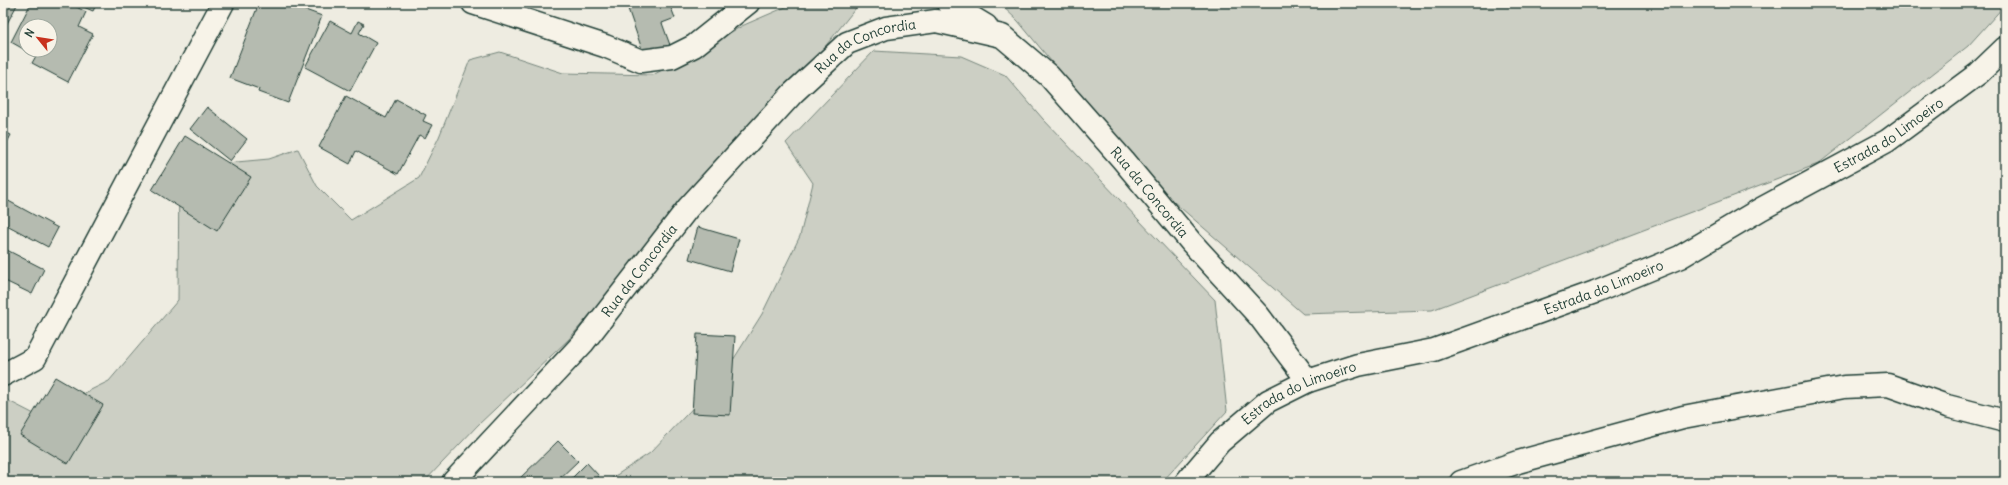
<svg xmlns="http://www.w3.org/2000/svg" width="2008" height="485" viewBox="0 0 2008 485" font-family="Delius,sans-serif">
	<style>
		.green { fill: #cccfc4; stroke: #76867c }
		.building { fill: #b5bbb0; stroke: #1f3d34; fill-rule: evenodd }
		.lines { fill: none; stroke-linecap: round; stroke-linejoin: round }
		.minor-casing { stroke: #1f3d34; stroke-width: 25 }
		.minor { stroke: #f7f3e8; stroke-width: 22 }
		.labels { text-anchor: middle; stroke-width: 3; stroke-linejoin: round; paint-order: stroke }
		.street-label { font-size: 14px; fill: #1f3d34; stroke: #f7f3e8 }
	</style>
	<rect width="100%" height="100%" fill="#eeece1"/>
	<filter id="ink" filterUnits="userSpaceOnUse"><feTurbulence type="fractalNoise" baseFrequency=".025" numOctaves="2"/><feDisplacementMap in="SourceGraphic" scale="8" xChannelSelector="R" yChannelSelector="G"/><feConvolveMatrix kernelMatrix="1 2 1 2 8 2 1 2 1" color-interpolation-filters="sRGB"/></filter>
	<g filter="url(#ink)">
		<g class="green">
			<polygon points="795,3 859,4 796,83 719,163 569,339 478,425 424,482 3,482 3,398 38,416 109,381 178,300 179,161 226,163 269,159 298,149 317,186 351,220 419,178 439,137 470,60 500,52 563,73 653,75 744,25"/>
			<polygon points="999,3 2005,3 2005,5 1968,46 1818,164 1432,310 1303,314 1151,182 1018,21"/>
			<polygon points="874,51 961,56 1005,75 1043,119 1215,300 1227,411 1162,482 606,482 650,453 723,376 762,314 800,236 813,183 786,143"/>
		</g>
		<g class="building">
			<polygon points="3,3 18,3 3,31"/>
			<path d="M31 3H69L86 12 79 27 93 34 68 82 32 63 36 56 11 42ZM26 26H50V50H26Z"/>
			<polygon points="74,3 97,3 93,11"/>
			<polygon points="259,3 286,3 322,16 288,103 258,92 259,89 230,78"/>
			<polygon points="626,3 675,3 670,5 675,18 662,23 670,45 644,55"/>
			<polygon points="330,21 352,33 358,21 364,24 359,33 376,43 350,91 305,67"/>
			<polygon points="346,96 386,118 396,99 426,115 423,121 432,125 425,138 419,135 398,174 356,151 350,164 319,147"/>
			<polygon points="207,107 247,139 230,161 190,129"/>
			<polygon points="3,131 11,135 3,150"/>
			<polygon points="185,136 251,177 217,231 152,190"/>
			<polygon points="3,198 58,228 48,247 3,223"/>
			<polygon points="698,227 739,239 730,271 689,259"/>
			<polygon points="3,248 44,269 32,294 3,280"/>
			<polygon points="697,334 735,336 730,415 692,413"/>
			<polygon points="55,377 103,405 68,464 20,435"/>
			<polygon points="558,441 578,461 556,482 516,482"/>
			<polygon points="587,463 599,476 593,482 568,482"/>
		</g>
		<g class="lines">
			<g class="minor-casing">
				<g id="minor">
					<polyline points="473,3 605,46 641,61 672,57 694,46 748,3"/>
					<polyline points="948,3 986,26"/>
					<polyline points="3,375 35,358 223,3"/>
					<path id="s1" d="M453 482 583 343 688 208 793 93 847 43 886 28 936 21 1002 36 1049 76 1122 159 1191 242 1259 316 1308 381"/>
					<path id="s2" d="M1186 482 1220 442 1268 401 1308 381 1358 365 1434 350 1595 292 1680 257 1761 209 1887 141 1979 73 2005 48"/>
					<polyline points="1461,482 1518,462 1683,417 1844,387 1888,385 1947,406 2005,421"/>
				</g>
			</g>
			<use href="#minor" class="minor"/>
		</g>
	</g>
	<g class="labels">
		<g class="street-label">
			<text dy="5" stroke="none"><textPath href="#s1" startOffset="606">Rua da Concordia</textPath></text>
			<text dy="5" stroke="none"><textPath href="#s2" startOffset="795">Estrada do Limoeiro</textPath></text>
			<text dy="5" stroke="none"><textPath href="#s1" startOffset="966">Rua da Concordia</textPath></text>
			<text dy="5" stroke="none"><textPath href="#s1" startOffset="282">Rua da Concordia</textPath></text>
			<text dy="5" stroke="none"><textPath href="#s2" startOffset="471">Estrada do Limoeiro</textPath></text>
			<text dy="5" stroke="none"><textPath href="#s2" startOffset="147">Estrada do Limoeiro</textPath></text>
		</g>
	</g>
	<rect width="2008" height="485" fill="none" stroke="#f7f3e8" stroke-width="16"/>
	<rect x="8" y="8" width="1992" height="469" fill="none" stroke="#1f3d34" stroke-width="1.5" filter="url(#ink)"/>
	<g transform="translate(38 38) rotate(300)"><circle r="19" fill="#f7f3e8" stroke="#a1aaa0"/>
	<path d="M0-3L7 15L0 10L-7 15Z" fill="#c8321e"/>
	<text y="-6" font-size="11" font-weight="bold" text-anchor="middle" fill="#1f3d34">N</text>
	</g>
</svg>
